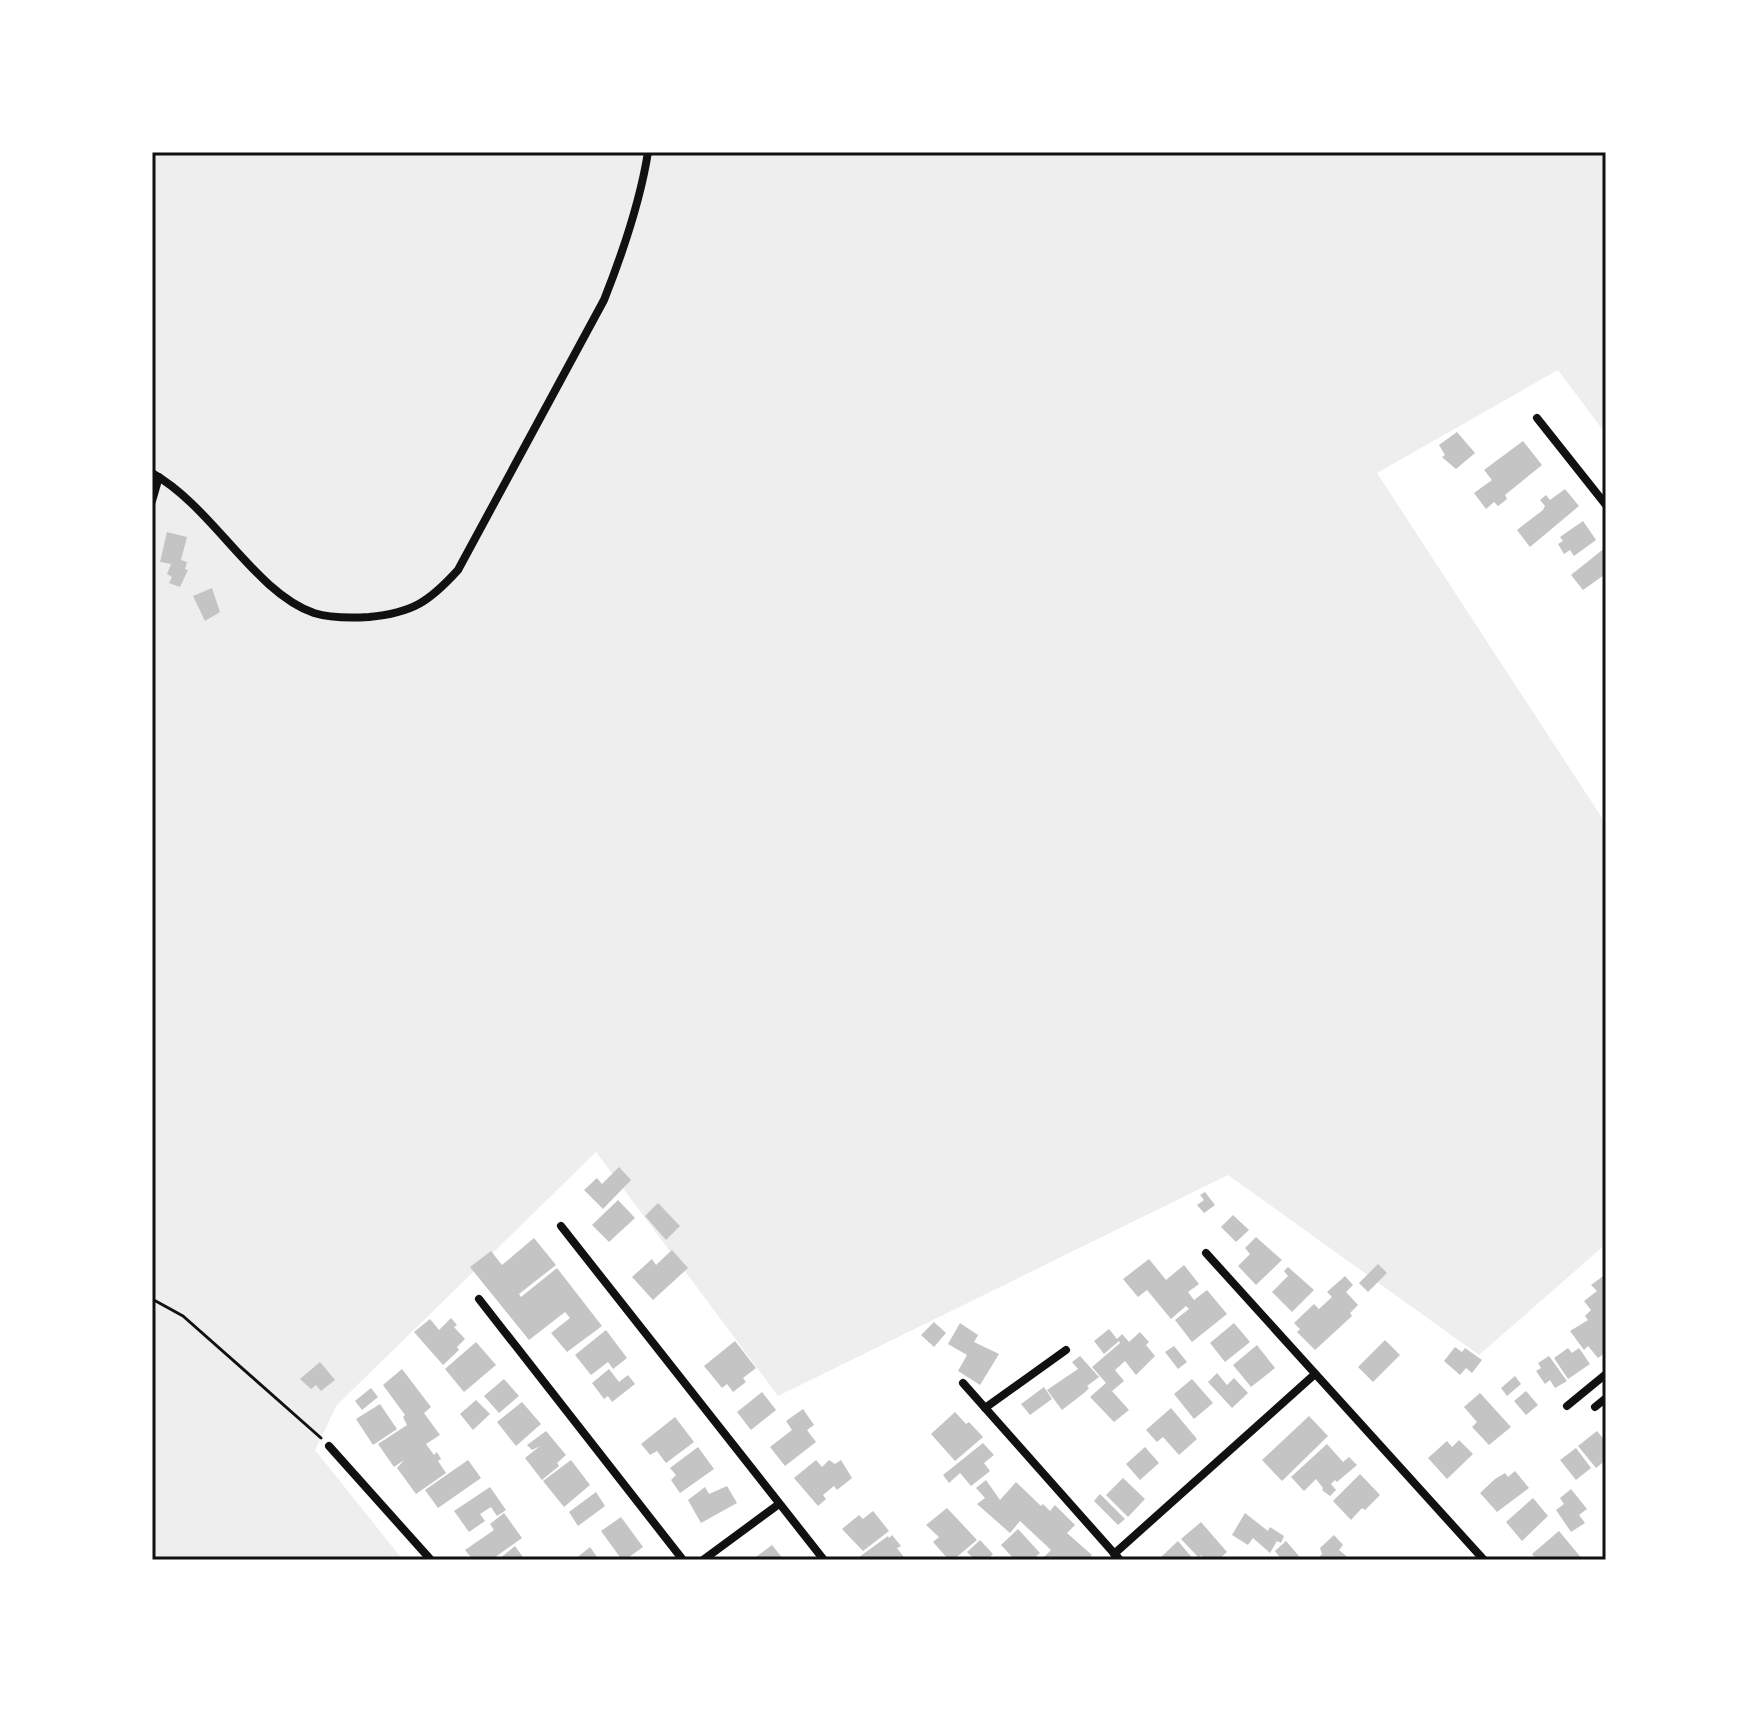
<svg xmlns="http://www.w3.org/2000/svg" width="1758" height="1712" viewBox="0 0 1758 1712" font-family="Figtree,sans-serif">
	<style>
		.green { fill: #eee }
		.building { fill: #c4c4c4 }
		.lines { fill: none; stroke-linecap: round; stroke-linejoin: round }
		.path { stroke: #111; stroke-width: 3 }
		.minor { stroke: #111; stroke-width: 8 }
		.neatline { fill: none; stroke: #111; stroke-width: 3 }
	</style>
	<rect width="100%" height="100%" fill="#fff"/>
	<polygon class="green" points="152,152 1606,152 1606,434 1558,370 1377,473 1606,824 1606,1244 1479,1355 1228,1175 778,1396 596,1152 337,1405 315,1450 403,1560 152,1560"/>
	<g class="building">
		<polygon points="1457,432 1475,453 1456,469 1442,457 1445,455 1439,445"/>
		<polygon points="1523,441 1542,465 1505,495 1507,499 1498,506 1494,502 1486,509 1474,493 1492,480 1484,470"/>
		<polygon points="1565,489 1579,506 1530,547 1517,530 1543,510 1545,506 1540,500 1546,495 1550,500"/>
		<polygon points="1583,521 1596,540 1574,556 1570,550 1564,554 1558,544 1563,541 1560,537"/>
		<polygon points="167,532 187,537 181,560 187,562 185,569 188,570 180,587 169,583 172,577 167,574 171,564 160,562"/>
		<polygon points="1606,547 1606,578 1604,575 1583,590 1571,575"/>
		<polygon points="212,588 220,612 205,621 193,596"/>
		<polygon points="619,1167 631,1180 603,1209 584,1190 597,1178 602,1184"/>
		<polygon points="1205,1192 1215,1205 1204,1213 1197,1205 1204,1200 1200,1195"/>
		<polygon points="618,1200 635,1218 609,1242 592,1225"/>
		<polygon points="658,1203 680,1226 666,1240 645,1216"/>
		<polygon points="1233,1215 1249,1230 1236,1242 1221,1227"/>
		<polygon points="1256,1237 1282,1260 1256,1285 1238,1266 1250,1254 1245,1248"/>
		<polygon points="534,1238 556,1265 519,1294 521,1297 557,1268 602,1326 567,1352 551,1333 570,1318 565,1312 529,1340 470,1267 491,1251 502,1265"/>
		<polygon points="672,1250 688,1268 653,1300 632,1277 652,1259 656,1265"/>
		<polygon points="1149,1259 1166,1280 1184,1265 1199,1284 1188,1292 1194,1300 1207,1290 1227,1314 1192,1342 1175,1320 1189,1309 1186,1306 1171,1319 1147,1290 1138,1297 1123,1279"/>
		<polygon points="1378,1264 1387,1273 1368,1292 1359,1283"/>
		<polygon points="1288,1267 1314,1290 1292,1312 1272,1292 1288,1276 1284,1271"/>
		<polygon points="1606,1274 1606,1352 1598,1358 1588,1346 1584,1350 1570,1331 1588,1320 1585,1316 1591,1310 1584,1301 1597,1291 1591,1285"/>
		<polygon points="1345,1276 1353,1285 1346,1292 1358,1305 1350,1313 1352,1316 1315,1350 1297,1332 1300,1329 1294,1323 1314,1304 1319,1309 1332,1297 1327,1292"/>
		<polygon points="451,1318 457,1325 454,1327 465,1339 457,1347 459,1350 443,1365 414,1332 430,1319 439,1330"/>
		<polygon points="934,1322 946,1333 934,1347 921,1335"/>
		<polygon points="960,1323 978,1335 974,1342 999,1354 980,1385 958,1371 967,1355 948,1344"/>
		<polygon points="1234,1323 1250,1342 1225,1362 1210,1343"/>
		<polygon points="1109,1329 1117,1339 1122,1334 1129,1342 1140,1332 1149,1342 1146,1345 1155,1356 1136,1375 1125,1361 1115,1370 1124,1381 1112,1391 1129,1410 1114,1422 1090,1397 1106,1383 1092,1367 1120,1343 1119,1341 1104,1354 1094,1341"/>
		<polygon points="606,1330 627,1358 613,1369 608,1362 591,1375 575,1355"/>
		<polygon points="1385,1340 1400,1355 1373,1382 1358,1367"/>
		<polygon points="735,1341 756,1368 743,1378 746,1382 733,1392 727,1384 722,1388 704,1366"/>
		<polygon points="476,1342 496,1365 464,1392 445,1369"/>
		<polygon points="1257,1345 1275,1368 1251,1387 1233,1365"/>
		<polygon points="1174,1346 1187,1362 1178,1369 1165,1352"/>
		<polygon points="1455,1347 1462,1352 1465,1348 1482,1360 1472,1373 1466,1368 1460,1375 1444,1361"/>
		<polygon points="1568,1348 1572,1353 1579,1348 1590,1364 1568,1379 1554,1358"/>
		<polygon points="1080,1356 1099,1377 1087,1386 1089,1388 1084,1393 1062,1410 1047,1390 1078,1369 1072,1362"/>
		<polygon points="1549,1356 1567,1381 1555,1388 1550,1380 1545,1384 1536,1371 1541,1368 1538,1363"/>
		<polygon points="320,1362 335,1380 321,1391 316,1385 311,1389 300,1379"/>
		<polygon points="402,1369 431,1407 424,1413 440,1435 426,1444 434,1455 437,1452 441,1459 438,1461 446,1473 416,1494 397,1468 404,1460 394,1467 378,1444 407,1425 403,1417 405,1415 383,1385"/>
		<polygon points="609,1369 619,1382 628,1375 635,1384 612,1402 608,1396 604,1399 592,1383"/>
		<polygon points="1217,1373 1227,1385 1234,1378 1248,1393 1232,1408 1208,1382"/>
		<polygon points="1515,1376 1521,1384 1507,1396 1501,1388"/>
		<polygon points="504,1379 519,1396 499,1413 484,1396"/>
		<polygon points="1192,1379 1213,1403 1194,1419 1174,1394"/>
		<polygon points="1044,1387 1052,1399 1030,1415 1021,1404"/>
		<polygon points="371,1388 378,1397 362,1410 355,1401"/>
		<polygon points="1526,1391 1538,1405 1526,1415 1514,1401"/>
		<polygon points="762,1392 776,1410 751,1430 737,1412"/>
		<polygon points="1480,1393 1511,1427 1489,1445 1472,1427 1477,1422 1464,1407"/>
		<polygon points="476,1400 490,1414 473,1430 460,1414"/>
		<polygon points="522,1402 541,1424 516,1446 497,1422"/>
		<polygon points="380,1404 397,1429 373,1445 356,1419"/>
		<polygon points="1171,1408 1197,1439 1179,1455 1163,1437 1157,1442 1146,1430"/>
		<polygon points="803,1409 814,1425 807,1430 816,1442 785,1466 770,1447 792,1430 786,1421"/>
		<polygon points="955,1412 966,1424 969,1422 983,1437 955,1461 931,1434"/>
		<polygon points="1309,1416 1328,1436 1282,1481 1262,1460"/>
		<polygon points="675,1417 694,1442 666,1463 657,1451 650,1455 641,1444"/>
		<polygon points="546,1431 566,1455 557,1463 559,1466 542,1480 525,1458 540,1446 532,1450 527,1445"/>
		<polygon points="1597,1431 1606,1442 1606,1460 1596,1468 1578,1446"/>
		<polygon points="1459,1440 1473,1454 1447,1479 1428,1458 1447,1441 1452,1447"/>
		<polygon points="983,1443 994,1455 984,1463 990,1471 971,1486 960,1473 949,1483 943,1475"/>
		<polygon points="1327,1444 1343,1462 1349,1457 1357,1465 1337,1482 1335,1480 1331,1484 1336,1490 1330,1496 1322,1490 1323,1488 1316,1479 1304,1491 1291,1477"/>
		<polygon points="698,1447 714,1469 680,1493 671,1480 676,1475 670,1468"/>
		<polygon points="1145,1447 1159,1463 1140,1480 1126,1464"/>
		<polygon points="1576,1448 1591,1468 1576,1480 1560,1460"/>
		<polygon points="468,1460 481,1478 438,1508 425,1490"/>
		<polygon points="571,1460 590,1485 564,1507 543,1481"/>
		<polygon points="816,1460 822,1467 829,1460 835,1464 841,1460 852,1478 837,1490 834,1486 823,1495 826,1499 818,1506 794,1478"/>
		<polygon points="1515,1471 1529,1488 1497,1512 1480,1493 1495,1479 1505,1473 1508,1477"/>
		<polygon points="1360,1474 1380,1495 1365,1510 1362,1508 1351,1520 1333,1501"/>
		<polygon points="1123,1478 1145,1499 1128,1517 1106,1495"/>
		<polygon points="986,1480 1000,1500 1016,1482 1041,1506 1043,1504 1050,1511 1055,1505 1075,1525 1067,1533 1092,1555 1088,1560 1041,1560 1051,1550 1020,1521 1010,1533 977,1504 985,1498 976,1488"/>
		<polygon points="727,1486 737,1503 701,1523 688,1500 705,1487 709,1494"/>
		<polygon points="490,1487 506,1510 497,1516 491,1507 480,1514 485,1521 469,1532 454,1511"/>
		<polygon points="1571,1489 1587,1509 1579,1515 1585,1523 1571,1532 1556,1510 1564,1504 1560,1498"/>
		<polygon points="596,1492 605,1506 578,1526 569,1512"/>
		<polygon points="1100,1494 1125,1519 1118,1525 1094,1501"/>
		<polygon points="1533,1498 1548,1516 1522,1541 1506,1522"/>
		<polygon points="947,1508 977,1540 953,1560 949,1560 933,1542 939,1537 926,1525"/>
		<polygon points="873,1511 889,1531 863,1551 842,1529 859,1515 863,1519"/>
		<polygon points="504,1513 522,1538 491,1560 473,1560 465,1550 494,1530 490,1524"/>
		<polygon points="1245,1513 1268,1531 1270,1527 1284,1536 1281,1543 1277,1541 1270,1553 1253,1538 1248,1545 1232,1535"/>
		<polygon points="621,1517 643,1547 625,1560 622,1560 601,1531"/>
		<polygon points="1201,1522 1227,1552 1218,1560 1205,1560 1201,1555 1199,1558 1181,1539"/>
		<polygon points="1018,1529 1040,1553 1032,1560 1015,1560 1001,1545"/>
		<polygon points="1559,1531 1583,1560 1537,1560 1532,1554"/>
		<polygon points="892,1535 901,1546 897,1548 906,1560 855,1560 888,1536 889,1538"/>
		<polygon points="1334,1535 1343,1545 1339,1550 1351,1560 1316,1560 1322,1554 1320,1548"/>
		<polygon points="980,1540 993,1554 987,1560 975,1560 967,1552"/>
		<polygon points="1178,1541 1194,1560 1162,1560 1160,1558"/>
		<polygon points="1286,1541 1299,1556 1294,1560 1282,1560 1275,1551"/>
		<polygon points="772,1545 784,1560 752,1560"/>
		<polygon points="515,1546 525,1560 498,1560"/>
		<polygon points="590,1547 599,1560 574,1560"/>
	</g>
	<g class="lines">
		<polyline class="path" points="152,1299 183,1316 321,1438"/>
		<g class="minor">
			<polyline points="1537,418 1606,505"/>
			<path d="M152 473C213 507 254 592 314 613 330 618 352 618 369 617 412 613 429 602 458 570L604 300C623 252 640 203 648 152"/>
			<polyline points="152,501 159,477"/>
			<polyline points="561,1226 824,1560"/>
			<polyline points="1206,1253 1484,1560"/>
			<polyline points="479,1299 683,1560"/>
			<polyline points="963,1383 1120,1560"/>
			<polyline points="1567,1406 1606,1374"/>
			<polyline points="1595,1407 1606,1398"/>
			<polyline points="985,1408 1066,1350"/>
			<polyline points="329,1446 431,1560"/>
			<polyline points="1114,1554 1315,1374"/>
			<polyline points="703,1560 779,1504"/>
		</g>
	</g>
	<rect width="1758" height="1712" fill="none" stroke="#ffffff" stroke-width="308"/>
	<rect x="154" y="154" width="1450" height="1404" class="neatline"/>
</svg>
